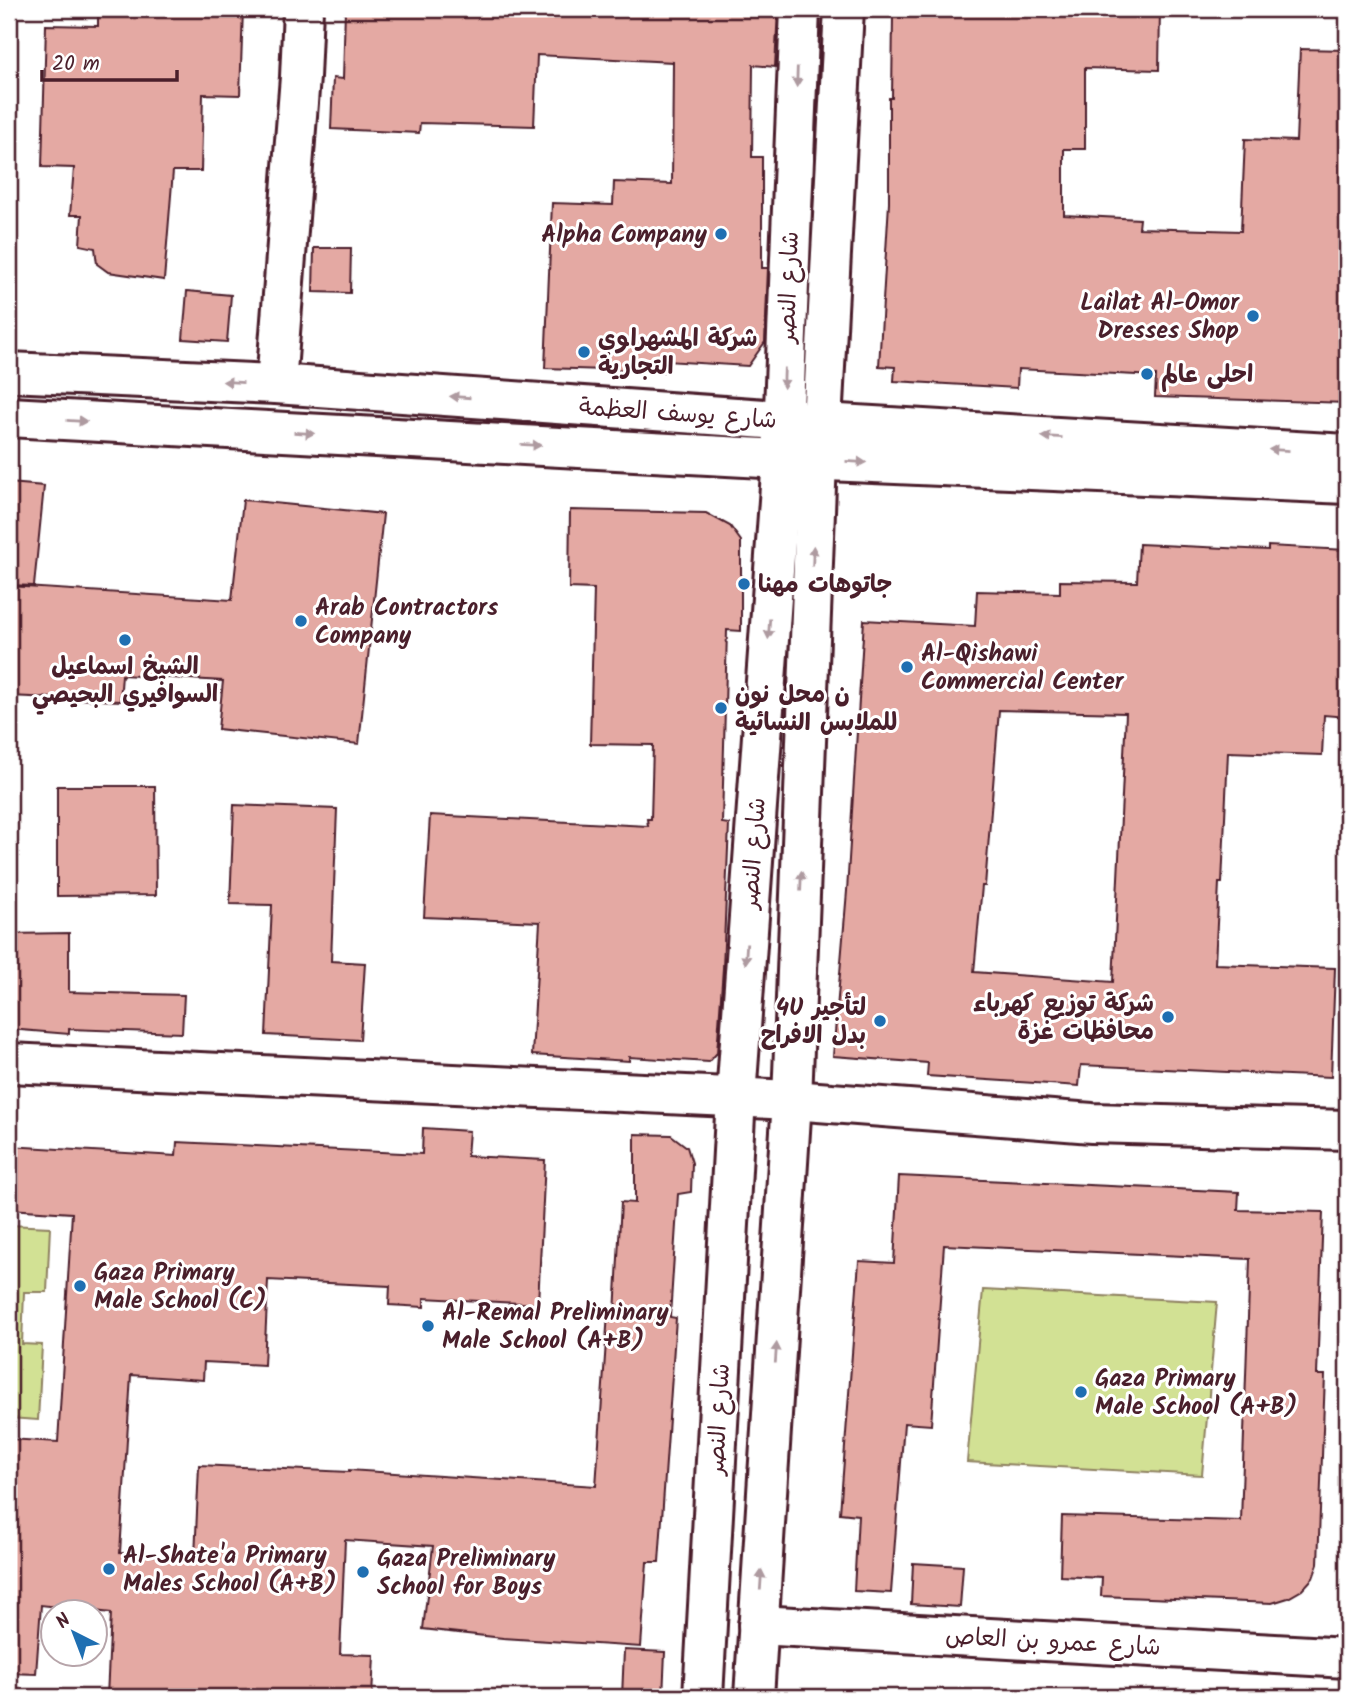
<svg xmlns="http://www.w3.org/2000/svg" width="1356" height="1706" viewBox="0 0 1356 1706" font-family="Kalam,'Playpen Sans Arabic',sans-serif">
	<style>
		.green { fill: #d2e194; stroke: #8e8060; stroke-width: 2 }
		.building { fill: #e4a9a3; stroke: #4a1f2b; stroke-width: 2; fill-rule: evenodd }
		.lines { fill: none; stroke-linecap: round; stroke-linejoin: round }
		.minor-casing { stroke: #4a1f2b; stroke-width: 44 }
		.major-casing { stroke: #4a1f2b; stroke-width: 44 }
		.minor { stroke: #fff; stroke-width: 38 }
		.major { stroke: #fff; stroke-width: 38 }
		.oneway { fill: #ae9aa0 }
		.poi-dot { fill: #1f6fb2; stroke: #fff; stroke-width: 2.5 }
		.labels { text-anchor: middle; stroke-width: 6; stroke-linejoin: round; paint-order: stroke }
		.poi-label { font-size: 24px; font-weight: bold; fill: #4a1f2b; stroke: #fff; text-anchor: start }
		.street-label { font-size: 24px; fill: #4a1f2b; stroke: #fff }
	</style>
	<rect width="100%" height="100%" fill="#fff"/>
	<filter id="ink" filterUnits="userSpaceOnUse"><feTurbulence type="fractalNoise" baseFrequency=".0143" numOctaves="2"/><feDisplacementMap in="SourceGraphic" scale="14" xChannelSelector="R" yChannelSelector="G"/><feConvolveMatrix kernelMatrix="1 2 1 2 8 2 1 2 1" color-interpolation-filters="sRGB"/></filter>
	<g filter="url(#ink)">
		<g class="green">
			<polygon points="9,1225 50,1227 47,1292 24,1292 22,1344 42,1345 38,1420 9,1418"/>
			<polygon points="983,1290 1217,1302 1202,1475 967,1462"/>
		</g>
		<g class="building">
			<polygon points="98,9 243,9 240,95 203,94 201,171 173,171 164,280 108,272 97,264 95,248 80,245 82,215 70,215 74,168 42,167 46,25 98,26"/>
			<polygon points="345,9 778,9 775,67 753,65 752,157 762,157 762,268 768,268 765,342 748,366 666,361 666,372 545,368 552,203 613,205 614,182 672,184 673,62 537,55 534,126 420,123 419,133 331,129 333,78 343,79"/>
			<polygon points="907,9 1160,9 1159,70 1085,68 1085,149 1064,149 1064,215 1140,219 1139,228 1241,231 1245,139 1296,141 1300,49 1347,50 1347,403 1155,397 1156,376 1018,369 1017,388 894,381 895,367 879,366 889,203 889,98 892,98 893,15 907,15"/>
			<polygon points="314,248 351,248 350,293 313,292"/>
			<polygon points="187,291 231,295 227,342 183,339"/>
			<polygon points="9,483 44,486 34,586 9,585"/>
			<polygon points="243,500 383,514 359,744 218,729 223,681 122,675 120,701 9,696 9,586 232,600"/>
			<polygon points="570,510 706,513 730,526 741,541 741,631 727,630 722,823 729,824 723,968 717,1053 709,1062 629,1057 629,1061 532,1055 540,922 424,917 430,815 648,826 647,819 651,819 653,745 590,744 594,589 569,588"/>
			<path d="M1139 544 1268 550V546L1347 550V717L1324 715 1322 755 1228 752 1222 883H1219L1215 964 1335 968 1331 1077 1081 1065 1079 1086 927 1076 928 1063 833 1056 847 891 864 620 975 626 977 591 1060 593V581L1137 582ZM999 710 1126 713 1113 982 974 972 982 886H985Z"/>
			<polygon points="57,786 155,786 156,895 57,896"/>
			<polygon points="234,805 337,809 331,961 365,963 360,1040 266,1035 272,905 230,904"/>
			<polygon points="69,933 69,992 184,995 182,1033 69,1029 69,1034 9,1029 9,934"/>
			<polygon points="423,1128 469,1131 467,1156 545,1160 538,1304 424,1298 424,1307 389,1305 390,1286 268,1280 264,1365 204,1362 203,1380 131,1375 120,1553 195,1558 199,1465 349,1472 349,1470 596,1486 608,1313 615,1314 621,1202 635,1203 635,1134 671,1135 687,1147 692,1163 691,1192 678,1194 670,1317 676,1318 659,1562 647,1562 641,1647 503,1638 423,1629 433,1546 345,1540 340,1654 374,1655 372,1697 107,1697 111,1613 41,1605 36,1674 9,1673 9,1439 58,1442 72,1213 9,1209 9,1146 176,1156 177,1142 422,1154"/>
			<polygon points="899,1176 1239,1192 1238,1210 1323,1212 1317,1375 1325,1375 1318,1564 1313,1578 1302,1590 1288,1598 1272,1603 1101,1596 1102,1578 1060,1576 1062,1516 1241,1521 1250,1259 944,1245 931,1425 904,1423 891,1593 854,1591 858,1515 840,1513 859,1261 894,1263"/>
			<polygon points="913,1563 963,1566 960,1607 911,1604"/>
			<polygon points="624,1650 665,1652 663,1697 622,1697"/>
		</g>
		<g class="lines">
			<g class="minor-casing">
				<g id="minor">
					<polyline points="9,372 276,384 822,423 1347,454"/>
					<polyline points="276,384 300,77 303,9"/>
					<polyline points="9,417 782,459 1347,484"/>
					<polyline points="9,1063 792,1100 1092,1123 1347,1130"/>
					<polyline points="758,1625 1347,1658"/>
				</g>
			</g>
			<g class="major-casing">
				<g id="major">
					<polyline points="703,1697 736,1097 782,459 800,9"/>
					<polyline points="754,1697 792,1100 817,460 822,423 844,9"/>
				</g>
			</g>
			<use href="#minor" class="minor"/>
			<use href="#major" class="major"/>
		</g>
		<defs><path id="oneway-solid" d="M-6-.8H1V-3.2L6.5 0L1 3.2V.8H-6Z" transform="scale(1.75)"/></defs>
		<g class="oneway">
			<use href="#oneway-solid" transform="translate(797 77) rotate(92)"/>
			<use href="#oneway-solid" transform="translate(784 378) rotate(92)"/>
			<use href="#oneway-solid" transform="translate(233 382) rotate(-177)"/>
			<use href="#oneway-solid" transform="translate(460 397) rotate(-176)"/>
			<use href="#oneway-solid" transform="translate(77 421) rotate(3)"/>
			<use href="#oneway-solid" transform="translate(304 433) rotate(3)"/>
			<use href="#oneway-solid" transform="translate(1052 437) rotate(-177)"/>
			<use href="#oneway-solid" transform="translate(531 445) rotate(3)"/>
			<use href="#oneway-solid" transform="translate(1279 450) rotate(-177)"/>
			<use href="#oneway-solid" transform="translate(856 462) rotate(3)"/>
			<use href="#oneway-solid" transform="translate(813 556) rotate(-88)"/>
			<use href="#oneway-solid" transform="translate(769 629) rotate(94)"/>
			<use href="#oneway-solid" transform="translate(801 881) rotate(-88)"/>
			<use href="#oneway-solid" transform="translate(746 954) rotate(94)"/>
			<use href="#oneway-solid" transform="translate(776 1353) rotate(-86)"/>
			<use href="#oneway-solid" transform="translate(761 1580) rotate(-86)"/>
		</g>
	</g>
	<g class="poi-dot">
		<circle cx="721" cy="234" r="7"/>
		<circle cx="1253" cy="316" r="7"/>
		<circle cx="584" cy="352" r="7"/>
		<circle cx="1147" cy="374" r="7"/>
		<circle cx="744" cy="584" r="7"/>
		<circle cx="301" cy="621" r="7"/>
		<circle cx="125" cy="640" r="7"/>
		<circle cx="907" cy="667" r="7"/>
		<circle cx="721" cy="708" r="7"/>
		<circle cx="1168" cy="1017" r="7"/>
		<circle cx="880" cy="1021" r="7"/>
		<circle cx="80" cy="1286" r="7"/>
		<circle cx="428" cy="1326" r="7"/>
		<circle cx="1081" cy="1392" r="7"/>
		<circle cx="109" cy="1569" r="7"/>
		<circle cx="363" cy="1572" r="7"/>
	</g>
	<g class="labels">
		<g class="poi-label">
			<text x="707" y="242" text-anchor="end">Alpha Company</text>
			<text x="1239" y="310" text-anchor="end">Lailat Al-Omor<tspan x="1239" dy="28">Dresses Shop</tspan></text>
			<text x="598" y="346">شركة المشهراوي<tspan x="598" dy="28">التجارية</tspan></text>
			<text x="1161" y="382">احلى عالم</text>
			<text x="758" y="592">جاتوهات مهنا</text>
			<text x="315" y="615">Arab Contractors<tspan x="315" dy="28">Company</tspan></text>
			<text x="921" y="661">Al-Qishawi<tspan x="921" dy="28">Commercial Center</tspan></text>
			<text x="125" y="674" text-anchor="middle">الشيخ اسماعيل<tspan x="125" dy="28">السوافيري البحيصي</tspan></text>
			<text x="735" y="702">ن محل نون<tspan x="735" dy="28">للملابس النسائية</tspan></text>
			<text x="1154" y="1011" text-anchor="end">شركة توزيع كهرباء<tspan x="1154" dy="28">محافظات غزة</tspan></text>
			<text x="866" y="1015" text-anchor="end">4U لتأجير<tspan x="866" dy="28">بدل الافراح</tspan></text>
			<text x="94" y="1280">Gaza Primary<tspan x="94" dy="28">Male School (C)</tspan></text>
			<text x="442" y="1320">Al-Remal Preliminary<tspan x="442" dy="28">Male School (A+B)</tspan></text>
			<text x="1095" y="1386">Gaza Primary<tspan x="1095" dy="28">Male School (A+B)</tspan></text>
			<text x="123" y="1563">Al-Shate'a Primary<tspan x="123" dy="28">Males School (A+B)</tspan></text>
			<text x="377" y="1566">Gaza Preliminary<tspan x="377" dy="28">School for Boys</tspan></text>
		</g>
		<g class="street-label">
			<text transform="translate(788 287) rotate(-88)" y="8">شارع النصر</text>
			<text transform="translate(678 413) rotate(4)" y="8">شارع يوسف العظمة</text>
			<text transform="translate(753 853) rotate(-86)" y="8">شارع النصر</text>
			<text transform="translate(718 1419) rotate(-87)" y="8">شارع النصر</text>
			<text transform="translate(1053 1641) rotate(3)" y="8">شارع عمرو بن العاص</text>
		</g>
	</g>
	<rect width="1356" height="1706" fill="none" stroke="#fff" stroke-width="35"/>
	<rect x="18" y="18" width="1321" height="1671" fill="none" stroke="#4a1f2b" stroke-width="2.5" filter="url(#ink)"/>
	<g transform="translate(74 1633) rotate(318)"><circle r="33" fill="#ffffff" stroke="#b7a5aa" stroke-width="2"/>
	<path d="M0-5L12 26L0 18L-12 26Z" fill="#1f6fb2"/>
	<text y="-10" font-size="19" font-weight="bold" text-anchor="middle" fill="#4a1f2b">N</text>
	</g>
	<path d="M42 70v10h135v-10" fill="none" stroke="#4a1f2b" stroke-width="3.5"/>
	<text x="52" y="70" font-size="21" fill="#4a1f2b" stroke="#ffffff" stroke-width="5" paint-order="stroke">20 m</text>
</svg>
